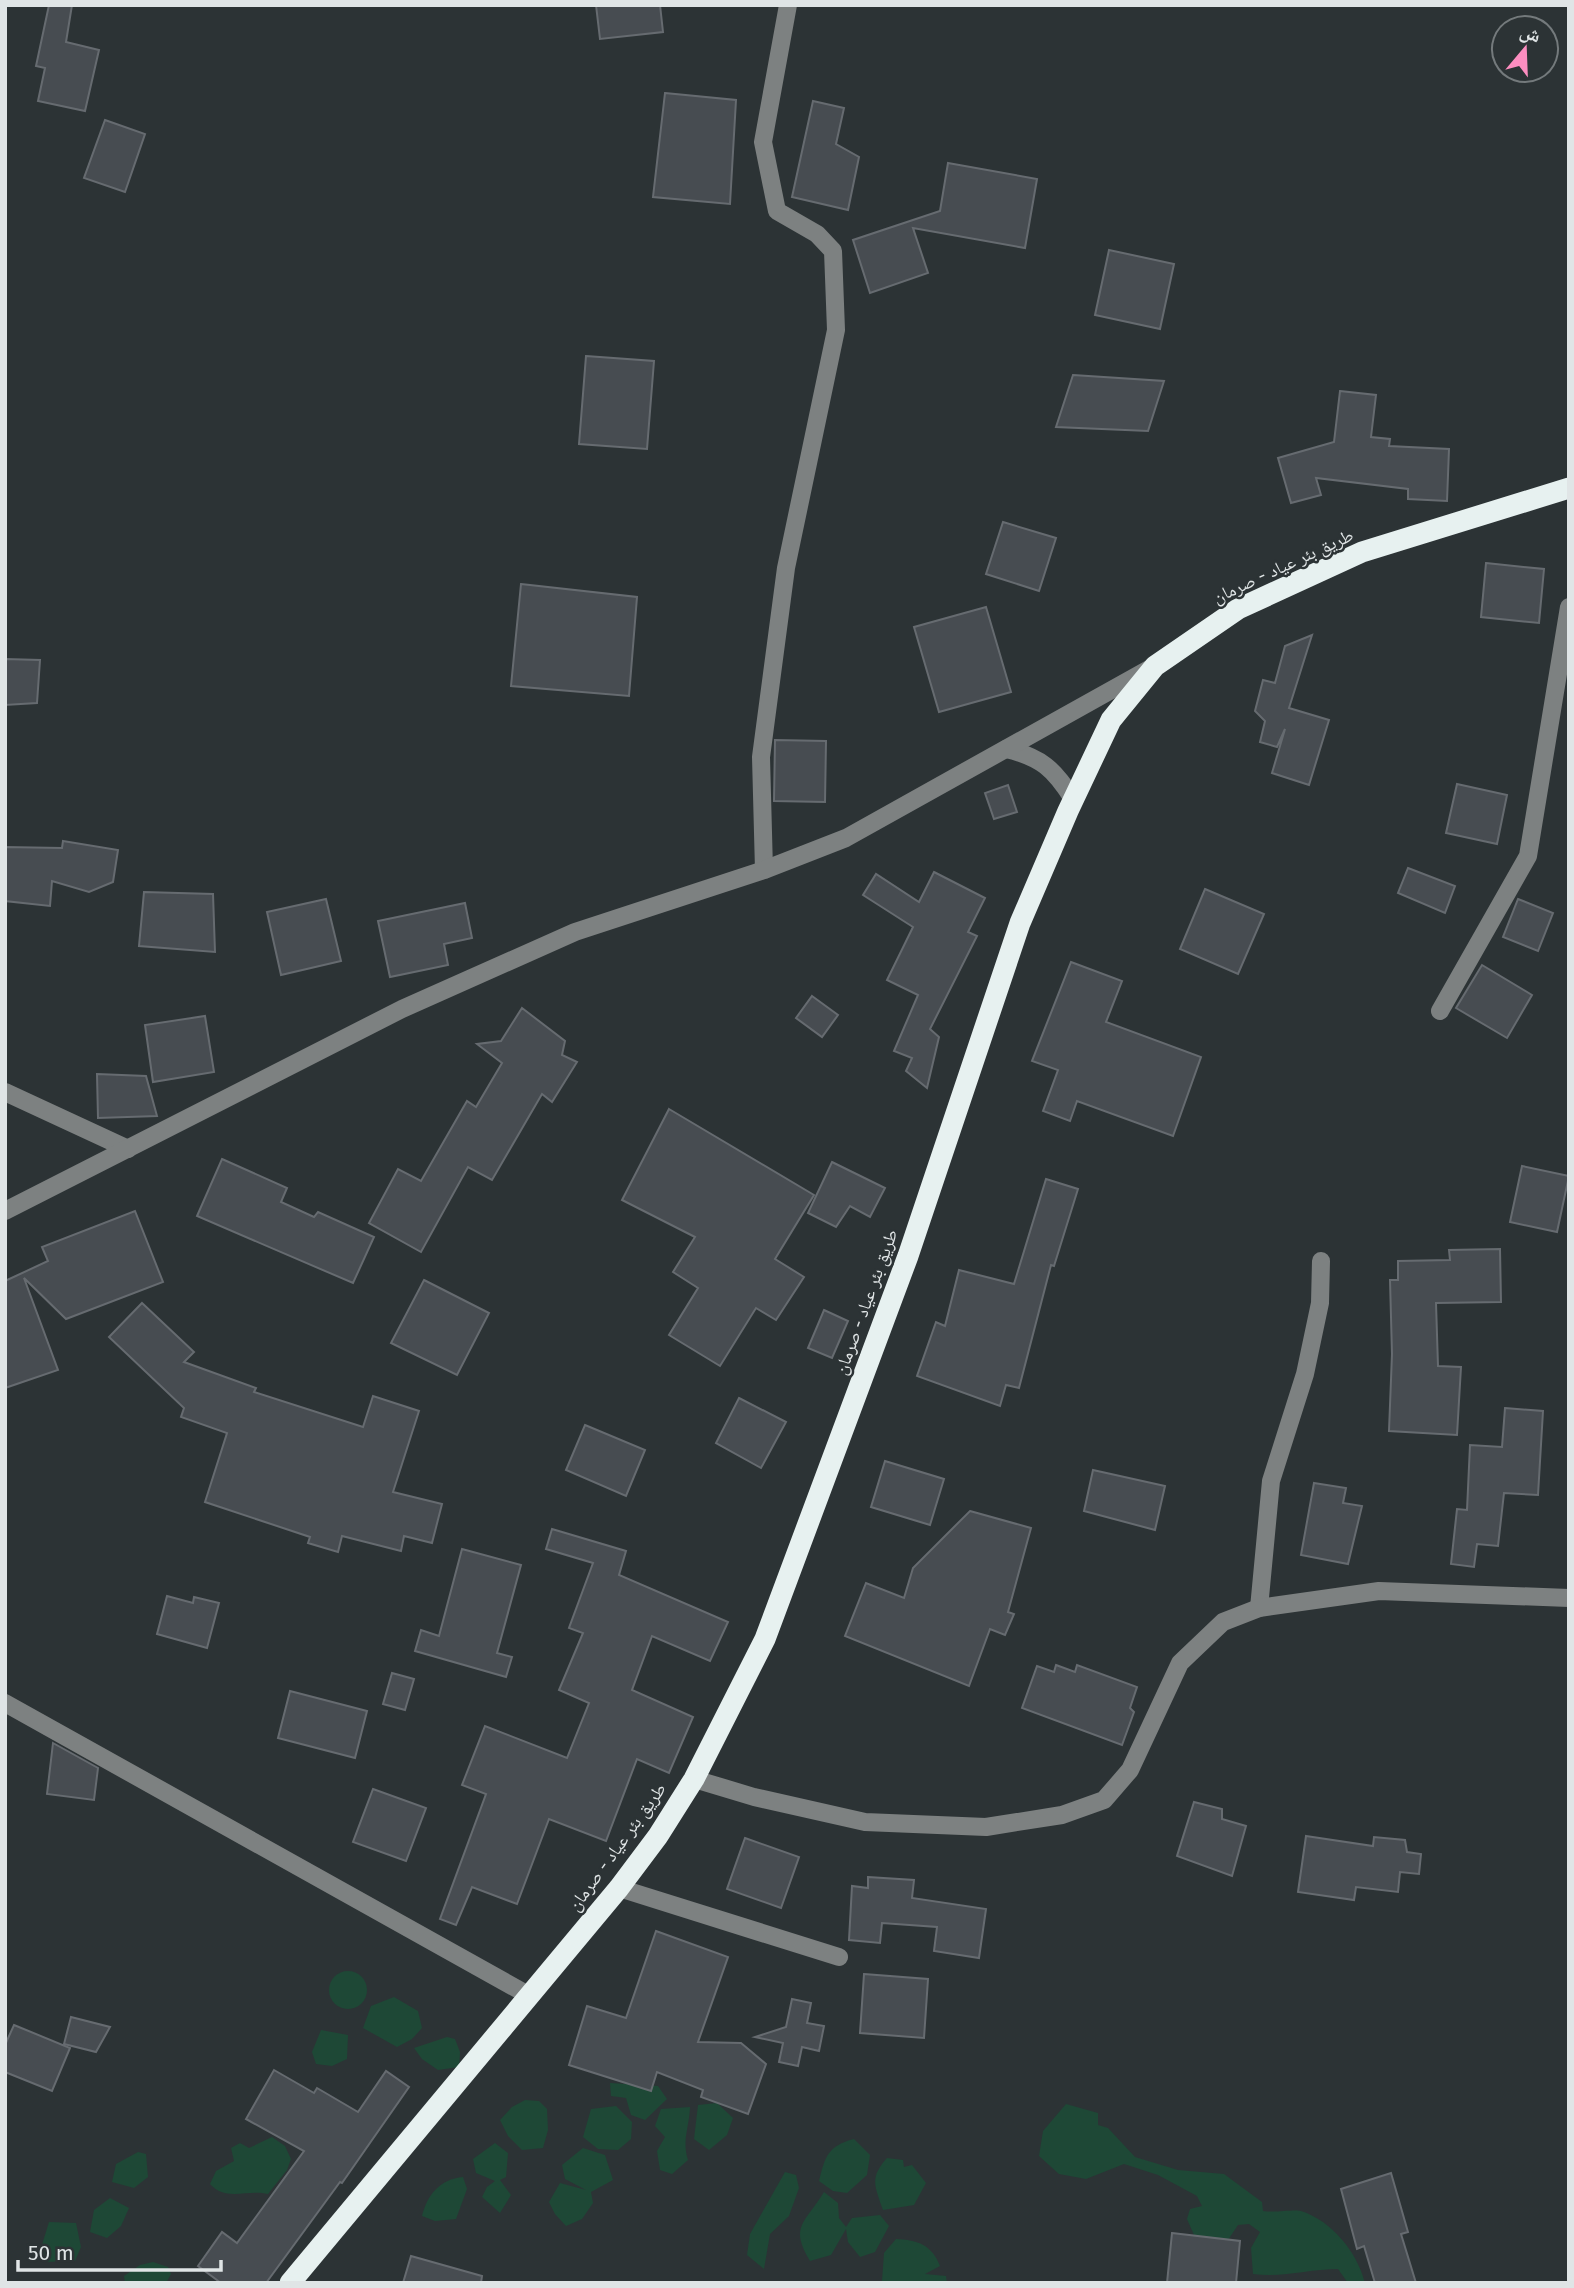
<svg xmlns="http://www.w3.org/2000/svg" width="1574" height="2288" viewBox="0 0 1574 2288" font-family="'Fira Sans','Noto Naskh Arabic',sans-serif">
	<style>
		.green { fill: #1e4836 }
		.building { fill: #474c51; stroke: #666b70; stroke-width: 2 }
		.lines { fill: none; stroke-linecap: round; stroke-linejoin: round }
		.minor { stroke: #7d8181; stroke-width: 18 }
		.highway { stroke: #e7f1f0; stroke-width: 21 }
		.labels { text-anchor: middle; stroke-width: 5; stroke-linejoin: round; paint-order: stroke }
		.street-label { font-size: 18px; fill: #e0e5e6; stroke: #2c3335 }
	</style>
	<rect width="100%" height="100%" fill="#2c3335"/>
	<g class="green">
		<circle cx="348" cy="1990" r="19"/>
		<polygon points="394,1997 418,2011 422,2028 412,2039 397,2047 363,2028 371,2006"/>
		<polygon points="321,2030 348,2035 347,2059 332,2066 316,2064 312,2052"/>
		<polygon points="447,2037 455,2039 460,2052 459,2067 438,2070 422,2059 414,2048"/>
		<polygon points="610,2083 658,2086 667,2099 645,2120 631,2115 626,2098 611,2096"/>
		<polygon points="525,2100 539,2101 547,2109 548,2130 543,2148 522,2150 508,2136 500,2120 512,2107"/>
		<polygon points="717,2103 733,2118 727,2135 709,2150 694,2139 698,2105"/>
		<path d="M1066 2104 1098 2113V2125L1108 2128 1135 2157 1178 2170 1224 2174 1262 2202 1263 2211C1274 2213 1295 2209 1301 2211 1332 2221 1357 2252 1365 2283H1348L1338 2269C1309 2269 1282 2278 1253 2274L1251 2248 1260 2232 1249 2224 1238 2225 1228 2240 1194 2235 1187 2219 1190 2209 1202 2206 1197 2196 1158 2175 1124 2164 1086 2179 1059 2174 1039 2156 1043 2131Z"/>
		<polygon points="616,2106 632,2122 631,2139 618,2150 598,2149 583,2137 591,2109"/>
		<path d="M690 2107C689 2129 682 2139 688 2160L672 2174 660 2170 657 2151 665 2137 655 2126 661 2109Z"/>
		<path d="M272 2137 285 2146 291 2159 287 2170 268 2194C247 2189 226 2202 210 2184L216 2171 234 2161 231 2148 240 2143 249 2148Z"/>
		<path d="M854 2139 870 2155 867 2175 847 2193 833 2191 819 2181C825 2156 828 2146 854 2139Z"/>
		<polygon points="495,2143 508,2153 506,2177 500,2180 511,2195 500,2213 482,2197 487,2187 495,2181 476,2173 473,2159"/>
		<polygon points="583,2148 605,2155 613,2180 591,2192 593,2203 582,2219 566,2226 555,2214 549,2202 560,2183 586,2190 565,2179 562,2165"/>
		<polygon points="138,2152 146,2154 148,2177 134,2188 112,2182 116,2164"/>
		<path d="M887 2158 903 2160 904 2167 912 2165 926 2183 914 2205 883 2210C875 2186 869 2178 887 2158Z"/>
		<polygon points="785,2172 796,2175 799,2188 789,2216 770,2234 764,2269 747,2255 750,2234"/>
		<path d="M463 2177 467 2189 456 2219 435 2221 422 2216C427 2195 440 2179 463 2177Z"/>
		<path d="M824 2192 838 2203 839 2218 846 2227 852 2218 880 2215 889 2226 875 2252 860 2257 848 2242 846 2229 831 2255 810 2261C789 2226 805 2223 824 2192Z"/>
		<polygon points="110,2198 129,2208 121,2226 107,2238 90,2232 94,2210"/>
		<polygon points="49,2222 76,2223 81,2247 75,2261 45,2262 41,2248"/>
		<path d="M896 2239C918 2240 932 2245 940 2266L925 2274 946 2276 947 2283 882 2281 884 2253Z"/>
		<polygon points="153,2262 168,2267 171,2274 166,2283 125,2283 124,2276 140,2265"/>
	</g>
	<g class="building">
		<polygon points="49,5 72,5 66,42 99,50 85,111 38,101 45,68 36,66"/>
		<polygon points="596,5 660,5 663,32 600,39"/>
		<polygon points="665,93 736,100 730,204 653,197"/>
		<polygon points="813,101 844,108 836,144 859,157 848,210 792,197"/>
		<polygon points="105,120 145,134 125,192 84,178"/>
		<polygon points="948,163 1037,179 1025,248 913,228 928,273 870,293 853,240 940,211"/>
		<polygon points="1109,250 1174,264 1160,329 1095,315"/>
		<polygon points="586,356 654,361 647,449 579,444"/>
		<polygon points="1073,375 1164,381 1148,431 1056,427"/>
		<polygon points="1340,391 1376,395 1371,437 1390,439 1389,446 1449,449 1447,501 1408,499 1408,489 1316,478 1321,495 1291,503 1278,458 1334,442"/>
		<polygon points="1003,522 1056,538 1039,591 986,574"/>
		<polygon points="1486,563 1544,569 1539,623 1481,617"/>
		<polygon points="521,584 637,597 629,696 511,686"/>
		<polygon points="986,607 1011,692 939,712 914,627"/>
		<polygon points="1312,635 1289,708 1329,720 1309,785 1272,773 1285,729 1277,747 1260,742 1265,721 1255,711 1263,680 1275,683 1285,646"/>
		<polygon points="5,659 40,660 37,703 5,705"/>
		<polygon points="775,740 826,741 825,802 774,801"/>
		<polygon points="1457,784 1507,795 1497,844 1446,833"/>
		<polygon points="1008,785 1017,812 994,819 985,793"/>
		<polygon points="63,841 118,850 113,882 89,892 52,881 50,906 5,901 5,847 62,848"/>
		<polygon points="1408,868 1455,886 1445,913 1398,893"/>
		<polygon points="934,872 985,898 968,932 977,936 930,1029 939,1037 927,1088 906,1071 912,1058 894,1051 918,995 887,980 913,927 863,895 876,874 919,902"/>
		<polygon points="1205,889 1264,914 1238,974 1180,949"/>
		<polygon points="144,892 213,894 215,952 139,946"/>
		<polygon points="326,899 341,961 281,975 267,912"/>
		<polygon points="1518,899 1553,913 1538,951 1503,937"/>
		<polygon points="465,903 472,938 444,944 448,965 390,977 378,921"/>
		<polygon points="1071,962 1122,981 1106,1022 1201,1057 1173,1136 1077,1101 1070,1121 1043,1111 1058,1070 1032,1061"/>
		<polygon points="1482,965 1532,995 1507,1038 1456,1008"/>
		<polygon points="812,996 838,1015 822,1037 796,1018"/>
		<polygon points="522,1008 565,1041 562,1055 577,1062 552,1102 542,1094 492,1180 468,1167 421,1252 369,1223 398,1169 421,1181 467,1101 476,1107 502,1063 477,1044 501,1041"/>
		<polygon points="205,1016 214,1072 153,1082 145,1025"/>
		<polygon points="97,1074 146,1076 157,1116 98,1118"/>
		<polygon points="669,1109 814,1195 775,1259 804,1277 776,1320 756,1308 720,1366 669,1335 698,1288 673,1272 695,1237 622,1200"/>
		<polygon points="222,1159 287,1188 281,1202 314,1217 318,1212 374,1237 353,1283 197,1216"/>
		<polygon points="832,1162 885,1188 870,1217 850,1206 836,1227 808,1213"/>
		<polygon points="1522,1166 1569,1176 1557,1232 1510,1222"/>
		<polygon points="1046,1179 1078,1189 1054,1266 1051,1265 1019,1388 1006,1385 1000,1406 917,1376 936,1322 945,1326 959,1270 1014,1284"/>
		<polygon points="135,1211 163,1282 66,1319 24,1278 58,1370 5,1388 5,1281 48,1261 42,1247"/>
		<polygon points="1500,1249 1501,1302 1436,1303 1438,1366 1461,1367 1457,1435 1389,1431 1392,1354 1390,1280 1398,1280 1398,1261 1450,1260 1449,1250"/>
		<polygon points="424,1280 489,1313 457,1375 391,1343"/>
		<polygon points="142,1303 194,1352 184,1362 256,1388 254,1392 363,1427 373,1396 419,1411 393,1492 442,1504 432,1543 404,1536 401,1551 342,1536 338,1552 308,1543 310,1537 205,1502 227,1433 181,1417 184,1408 109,1337"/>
		<polygon points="824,1310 848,1321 832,1358 808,1348"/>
		<polygon points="739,1398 786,1422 761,1468 716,1443"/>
		<polygon points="1505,1408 1543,1411 1538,1495 1504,1493 1498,1546 1477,1544 1474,1567 1451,1564 1457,1509 1467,1510 1470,1445 1502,1447"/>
		<polygon points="585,1425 645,1450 626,1496 566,1470"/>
		<polygon points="885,1461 944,1479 930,1525 871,1507"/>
		<polygon points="1093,1470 1165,1486 1155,1530 1084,1511"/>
		<polygon points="1314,1483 1346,1488 1343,1503 1362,1506 1348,1564 1301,1555"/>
		<polygon points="970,1511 1031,1528 1008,1612 1014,1614 1005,1635 990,1629 969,1686 845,1636 866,1583 904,1598 913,1568"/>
		<polygon points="552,1529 626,1551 619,1575 728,1622 710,1661 652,1636 632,1690 693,1717 669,1773 637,1759 606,1841 549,1819 517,1904 472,1887 456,1925 440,1919 486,1794 462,1785 485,1726 567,1758 589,1703 559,1690 583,1633 569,1628 593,1563 546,1549"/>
		<polygon points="462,1549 521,1565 497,1653 512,1657 506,1677 415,1651 421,1630 439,1636"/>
		<polygon points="167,1596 193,1603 194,1597 219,1603 207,1648 157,1634"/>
		<polygon points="1056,1665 1075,1672 1077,1665 1137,1687 1130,1708 1134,1712 1122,1745 1022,1708 1037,1666 1054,1672"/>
		<polygon points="392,1673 414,1679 405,1710 383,1704"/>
		<polygon points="290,1691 367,1711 355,1758 278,1738"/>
		<polygon points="53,1743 98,1768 94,1800 47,1794"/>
		<polygon points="373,1789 426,1808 406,1861 353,1842"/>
		<polygon points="1194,1802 1222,1809 1222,1819 1246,1826 1232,1876 1177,1856"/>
		<polygon points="1306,1836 1373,1846 1374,1837 1405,1840 1407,1852 1421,1854 1419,1874 1400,1872 1398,1892 1356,1887 1354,1900 1298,1892"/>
		<polygon points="745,1838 799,1857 781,1908 727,1889"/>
		<polygon points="868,1877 914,1880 912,1898 986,1909 979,1958 934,1951 937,1927 882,1923 880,1943 849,1940 852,1886 868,1888"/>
		<polygon points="656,1931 728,1957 698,2042 741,2043 766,2064 748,2114 701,2097 703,2090 657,2072 651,2091 569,2065 587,2006 626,2018"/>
		<polygon points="864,1974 928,1979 924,2038 860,2033"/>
		<polygon points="792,1999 811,2003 807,2023 824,2026 819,2051 802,2047 798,2066 779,2062 783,2043 755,2037 786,2027"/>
		<polygon points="71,2017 110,2027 96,2052 64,2044"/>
		<polygon points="14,2025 70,2048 52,2091 5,2072 5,2045"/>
		<polygon points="274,2070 314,2093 317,2088 358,2112 386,2071 409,2087 342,2183 340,2182 266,2283 221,2283 198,2266 222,2232 237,2243 304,2151 246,2119"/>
		<polygon points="1391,2173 1408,2232 1401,2234 1416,2283 1375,2283 1364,2246 1357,2249 1341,2189"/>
		<polygon points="1172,2233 1240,2241 1236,2283 1167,2283"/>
		<polygon points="411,2256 482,2276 481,2283 403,2283"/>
	</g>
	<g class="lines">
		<g class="minor">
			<path d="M1006 749C1041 757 1054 769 1073 799"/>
			<polyline points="764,870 761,757 786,568 836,330 833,251 817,234 777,211 763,142 788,5"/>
			<polyline points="1440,1011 1528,856 1569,607"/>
			<polyline points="5,1092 128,1149"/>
			<polyline points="5,1211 402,1009 575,932 764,870 846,838 1149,669"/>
			<polyline points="1259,1608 1271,1481 1305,1374 1320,1303 1321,1261"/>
			<polyline points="5,1703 530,1996"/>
			<polyline points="694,1779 754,1797 865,1822 986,1827 1062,1815 1104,1800 1130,1770 1180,1663 1223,1622 1259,1608 1379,1591 1569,1598"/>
			<polyline points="619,1888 839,1957"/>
		</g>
		<polyline class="highway" points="290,2283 619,1888 658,1836 694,1779 765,1639 908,1256 1020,923 1068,811 1111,720 1155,666 1238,609 1362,552 1569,488"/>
	</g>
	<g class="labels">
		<g class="street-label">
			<text transform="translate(1283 566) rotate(-25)" y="6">طريق بئر عياد - صرمان</text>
			<text transform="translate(866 1302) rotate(-70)" y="6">طريق بئر عياد - صرمان</text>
			<text transform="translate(617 1847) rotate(-54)" y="6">طريق بئر عياد - صرمان</text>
		</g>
	</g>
	<rect width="1574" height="2288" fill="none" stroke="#e0e5e6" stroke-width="14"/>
	<g transform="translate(1525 49) rotate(19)"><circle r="33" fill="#2c3335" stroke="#747a7c" stroke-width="2"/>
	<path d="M0-5L12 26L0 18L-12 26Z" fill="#fd8ec0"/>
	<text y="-10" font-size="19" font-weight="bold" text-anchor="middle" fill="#e0e5e6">ش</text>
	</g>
	<path d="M18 2260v10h203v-10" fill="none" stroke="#e0e5e6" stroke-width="3.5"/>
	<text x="28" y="2260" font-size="21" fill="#e0e5e6" stroke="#2c3335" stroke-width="5" paint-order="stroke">50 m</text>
</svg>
